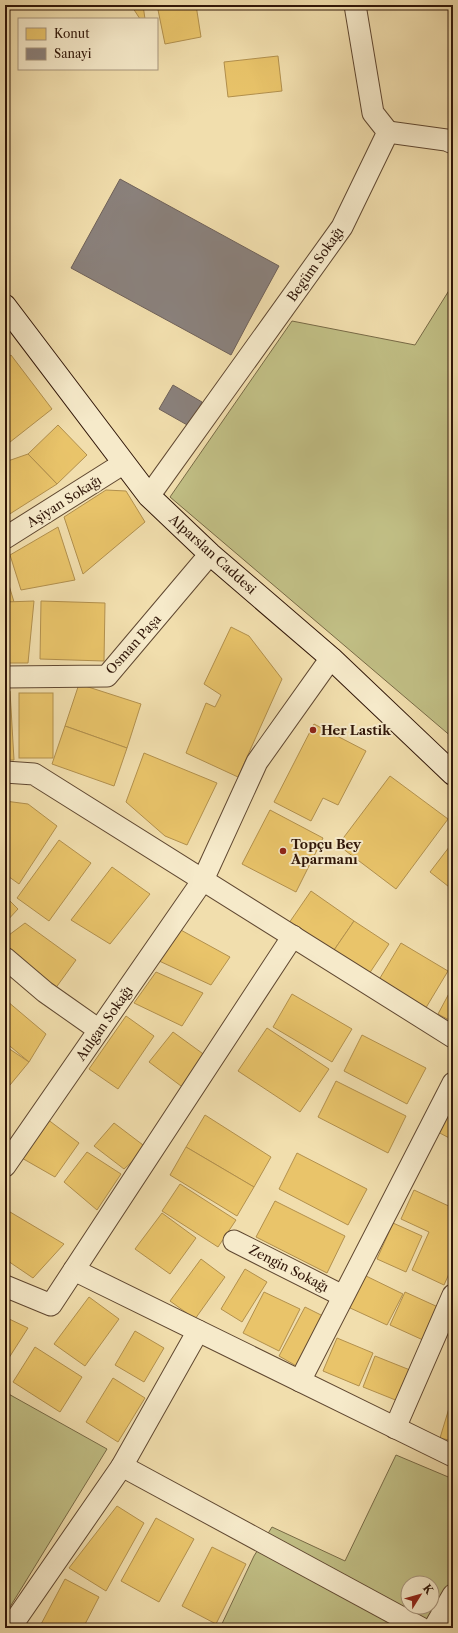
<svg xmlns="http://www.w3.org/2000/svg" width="458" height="1633" viewBox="0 0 458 1633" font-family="'Libre Caslon Text',serif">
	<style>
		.green { fill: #c1bf85; stroke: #786a46; fill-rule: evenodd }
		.homes { fill: #e9c46a; stroke: #b2904d }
		.industry { fill: #8a817c; stroke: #6f6159 }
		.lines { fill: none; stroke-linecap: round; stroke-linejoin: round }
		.street-casing { stroke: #604831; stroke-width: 23 }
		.secondary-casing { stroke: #301608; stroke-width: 24 }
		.street { stroke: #f6eaca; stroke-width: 21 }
		.secondary { stroke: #f6eaca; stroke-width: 22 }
		.poi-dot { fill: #8f2418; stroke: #f6eaca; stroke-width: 1.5 }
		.labels { text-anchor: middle; stroke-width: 4; stroke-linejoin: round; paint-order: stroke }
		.street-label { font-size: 13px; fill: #301608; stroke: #f6eaca }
		.poi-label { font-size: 13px; font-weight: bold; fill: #301608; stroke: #f6eaca; text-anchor: start }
	</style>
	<rect width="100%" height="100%" fill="#f1dead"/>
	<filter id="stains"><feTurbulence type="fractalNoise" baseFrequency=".005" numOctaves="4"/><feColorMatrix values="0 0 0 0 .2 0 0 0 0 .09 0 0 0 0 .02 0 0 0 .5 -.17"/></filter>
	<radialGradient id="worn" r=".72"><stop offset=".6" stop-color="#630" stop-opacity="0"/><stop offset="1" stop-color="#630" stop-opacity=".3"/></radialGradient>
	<g class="green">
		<polygon points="453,284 453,738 170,497 292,321 415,345"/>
		<polygon points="5,1392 107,1449 5,1615"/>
		<path d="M396 1455 453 1479V1628H220L254 1556 272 1527 345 1561ZM408 1583H432V1607H408Z"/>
	</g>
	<g class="homes">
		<polygon points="131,5 143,5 145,19 140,19"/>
		<polygon points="157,5 196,5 201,37 165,44"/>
		<polygon points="278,56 282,91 228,97 224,62"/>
		<polygon points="11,355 52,409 5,446 5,360"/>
		<polygon points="58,425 87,455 57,484 28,454"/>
		<polygon points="28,454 57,484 5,517 5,462"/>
		<polygon points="106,490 126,491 145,522 83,574 64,517"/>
		<polygon points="58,527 75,580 21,590 10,555"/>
		<polygon points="5,572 14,602 5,602"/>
		<polygon points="34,601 28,663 5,663 5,602"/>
		<polygon points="41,601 105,603 104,661 40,659"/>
		<polygon points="231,627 249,636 282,679 238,777 186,753 206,703 215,707 221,695 204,684"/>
		<polygon points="79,684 141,704 127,748 65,726"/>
		<polygon points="5,691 10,691 14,760 5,760"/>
		<rect x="19" y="693" width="34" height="65"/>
		<polygon points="314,724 366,751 338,805 323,798 311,821 274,802"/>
		<polygon points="65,726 127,748 114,786 52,764"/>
		<polygon points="144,753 217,783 187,845 165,836 126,802"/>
		<polygon points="390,776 448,819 396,889 338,845"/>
		<polygon points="5,801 28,804 57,826 19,884 5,874"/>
		<polygon points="270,810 323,838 296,892 242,864"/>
		<polygon points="59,840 91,863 49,921 17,898"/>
		<polygon points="453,842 453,890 430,872"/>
		<polygon points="112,867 150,894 110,944 71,920"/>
		<polygon points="311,891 354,921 332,953 289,923"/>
		<polygon points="5,896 18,909 5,923"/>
		<polygon points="354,921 389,944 367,977 332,953"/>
		<polygon points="25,923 76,960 55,989 5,953 5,938"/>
		<polygon points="179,929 230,957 211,985 157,960"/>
		<polygon points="401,943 448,971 424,1011 377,983"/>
		<polygon points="156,972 203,993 182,1026 134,1003"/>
		<polygon points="453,986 453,1022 438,1014"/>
		<polygon points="292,994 352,1029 332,1062 273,1027"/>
		<polygon points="7,1001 46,1034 29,1062 5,1042 5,1003"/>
		<polygon points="126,1016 154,1036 118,1089 89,1069"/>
		<polygon points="267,1028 329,1069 300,1112 238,1071"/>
		<polygon points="173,1032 206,1056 185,1089 149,1062"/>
		<polygon points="362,1035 426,1068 407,1104 344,1071"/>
		<polygon points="5,1046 29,1062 10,1085 5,1082"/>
		<polygon points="336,1081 406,1116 388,1153 318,1117"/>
		<polygon points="453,1099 453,1140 436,1131"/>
		<polygon points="205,1115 271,1157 254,1187 186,1147"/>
		<polygon points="43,1116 79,1143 55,1177 20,1157"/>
		<polygon points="114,1123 147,1148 124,1169 94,1146"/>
		<polygon points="186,1147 254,1187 237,1216 170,1175"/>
		<polygon points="87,1152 121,1174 97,1210 64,1182"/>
		<polygon points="297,1153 367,1189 348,1225 279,1189"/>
		<polygon points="180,1184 236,1220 218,1247 162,1211"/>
		<polygon points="414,1190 453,1208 453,1265 444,1285 412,1270 429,1232 401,1219"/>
		<polygon points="275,1201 345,1236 327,1273 256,1237"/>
		<polygon points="5,1209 64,1244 33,1278 5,1259"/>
		<polygon points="162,1213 196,1238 170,1274 135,1249"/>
		<polygon points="393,1223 422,1236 406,1272 377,1259"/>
		<polygon points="201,1259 225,1277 195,1319 170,1301"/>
		<polygon points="245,1269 267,1282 242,1322 221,1309"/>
		<polygon points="364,1275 403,1294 387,1325 348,1307"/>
		<polygon points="264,1292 300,1309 279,1351 243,1333"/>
		<polygon points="405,1292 438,1307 423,1340 390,1325"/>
		<polygon points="89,1297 119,1319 85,1366 54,1344"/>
		<polygon points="305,1307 327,1318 300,1368 279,1356"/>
		<polygon points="5,1317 28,1328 5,1364"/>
		<polygon points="135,1331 164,1348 144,1382 115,1365"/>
		<polygon points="337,1338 373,1353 359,1386 323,1371"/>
		<polygon points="35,1347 82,1377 60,1412 13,1382"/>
		<polygon points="375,1356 410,1370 398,1401 363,1387"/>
		<polygon points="113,1378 145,1398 118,1442 86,1422"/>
		<polygon points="453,1395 453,1441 440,1438"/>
		<polygon points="117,1506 144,1523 106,1591 69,1568"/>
		<polygon points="156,1518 194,1539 159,1602 121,1581"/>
		<polygon points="212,1547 246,1564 216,1624 182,1606"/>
		<polygon points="65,1579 99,1597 83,1628 39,1628"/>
	</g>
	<g class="industry">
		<polygon points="120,179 279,266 249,321 231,355 71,268"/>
		<polygon points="173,385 202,402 189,426 159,409"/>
	</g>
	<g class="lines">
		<g class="street-casing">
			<g id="street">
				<polyline points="388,132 446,140 453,143"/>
				<polyline points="149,496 342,227 388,132 373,113 355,5"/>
				<polyline points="5,538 124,463"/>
				<polyline points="5,677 107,676 210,554"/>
				<polyline points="5,772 34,774 453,1037"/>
				<polyline points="5,958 45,992 99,1030"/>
				<polyline points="5,1166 203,880 257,762 331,658"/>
				<polyline points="234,1241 343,1296"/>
				<polyline points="74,1270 453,1456"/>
				<polyline points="5,1286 51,1305 293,936"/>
				<polyline points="300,1381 453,1083"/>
				<polyline points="395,1428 453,1295"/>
				<polyline points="122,1466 421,1628"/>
				<polyline points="10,1628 122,1466 198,1331"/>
				<polyline points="434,1628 453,1595"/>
			</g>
		</g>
		<g class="secondary-casing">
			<polyline id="secondary" points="5,306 149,496 210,554 331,658 453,774"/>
		</g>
		<use href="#street" class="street"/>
		<use href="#secondary" class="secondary"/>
	</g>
	<g class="poi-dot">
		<circle cx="313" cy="730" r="4"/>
		<circle cx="283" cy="851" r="4"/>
	</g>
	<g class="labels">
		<g class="street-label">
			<text transform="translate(315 264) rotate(-55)" y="5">Begüm Sokağı</text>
			<text transform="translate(64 501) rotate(-32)" y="5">Aşiyan Sokağı</text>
			<text transform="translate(213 554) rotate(42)" y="5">Alparslan Caddesi</text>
			<text transform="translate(133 644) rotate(-48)" y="5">Osman Paşa</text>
			<text transform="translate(104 1023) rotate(-55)" y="5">Atılgan Sokağı</text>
			<text transform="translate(289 1268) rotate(27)" y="5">Zengin Sokağı</text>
		</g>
		<g class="poi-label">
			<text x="321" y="735">Her Lastik</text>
			<text x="291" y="849">Topçu Bey<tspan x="291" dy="15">Aparmanı</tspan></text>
		</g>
	</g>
	<rect width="458" height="1633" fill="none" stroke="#f1dead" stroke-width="20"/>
	<rect x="6" y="6" width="446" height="1621" fill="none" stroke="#301608" stroke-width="2"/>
	<rect x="10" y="10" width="438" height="1613" fill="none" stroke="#301608"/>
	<rect x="18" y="18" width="140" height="52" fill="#f6eaca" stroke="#a7957c"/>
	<rect x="26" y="28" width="20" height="12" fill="#e9c46a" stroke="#a7957c"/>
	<text x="54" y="38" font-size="12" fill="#301608">Konut</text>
	<rect x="26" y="48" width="20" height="12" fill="#8a817c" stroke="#a7957c"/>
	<text x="54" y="58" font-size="12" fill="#301608">Sanayi</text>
	<g transform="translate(420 1595) rotate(53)"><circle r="19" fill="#f6eaca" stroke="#a7957c"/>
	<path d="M0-3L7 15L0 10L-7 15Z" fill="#8f2418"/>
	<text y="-6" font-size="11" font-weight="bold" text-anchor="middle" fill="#301608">K</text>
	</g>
	<rect width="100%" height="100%" filter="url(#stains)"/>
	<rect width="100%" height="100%" fill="url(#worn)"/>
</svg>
